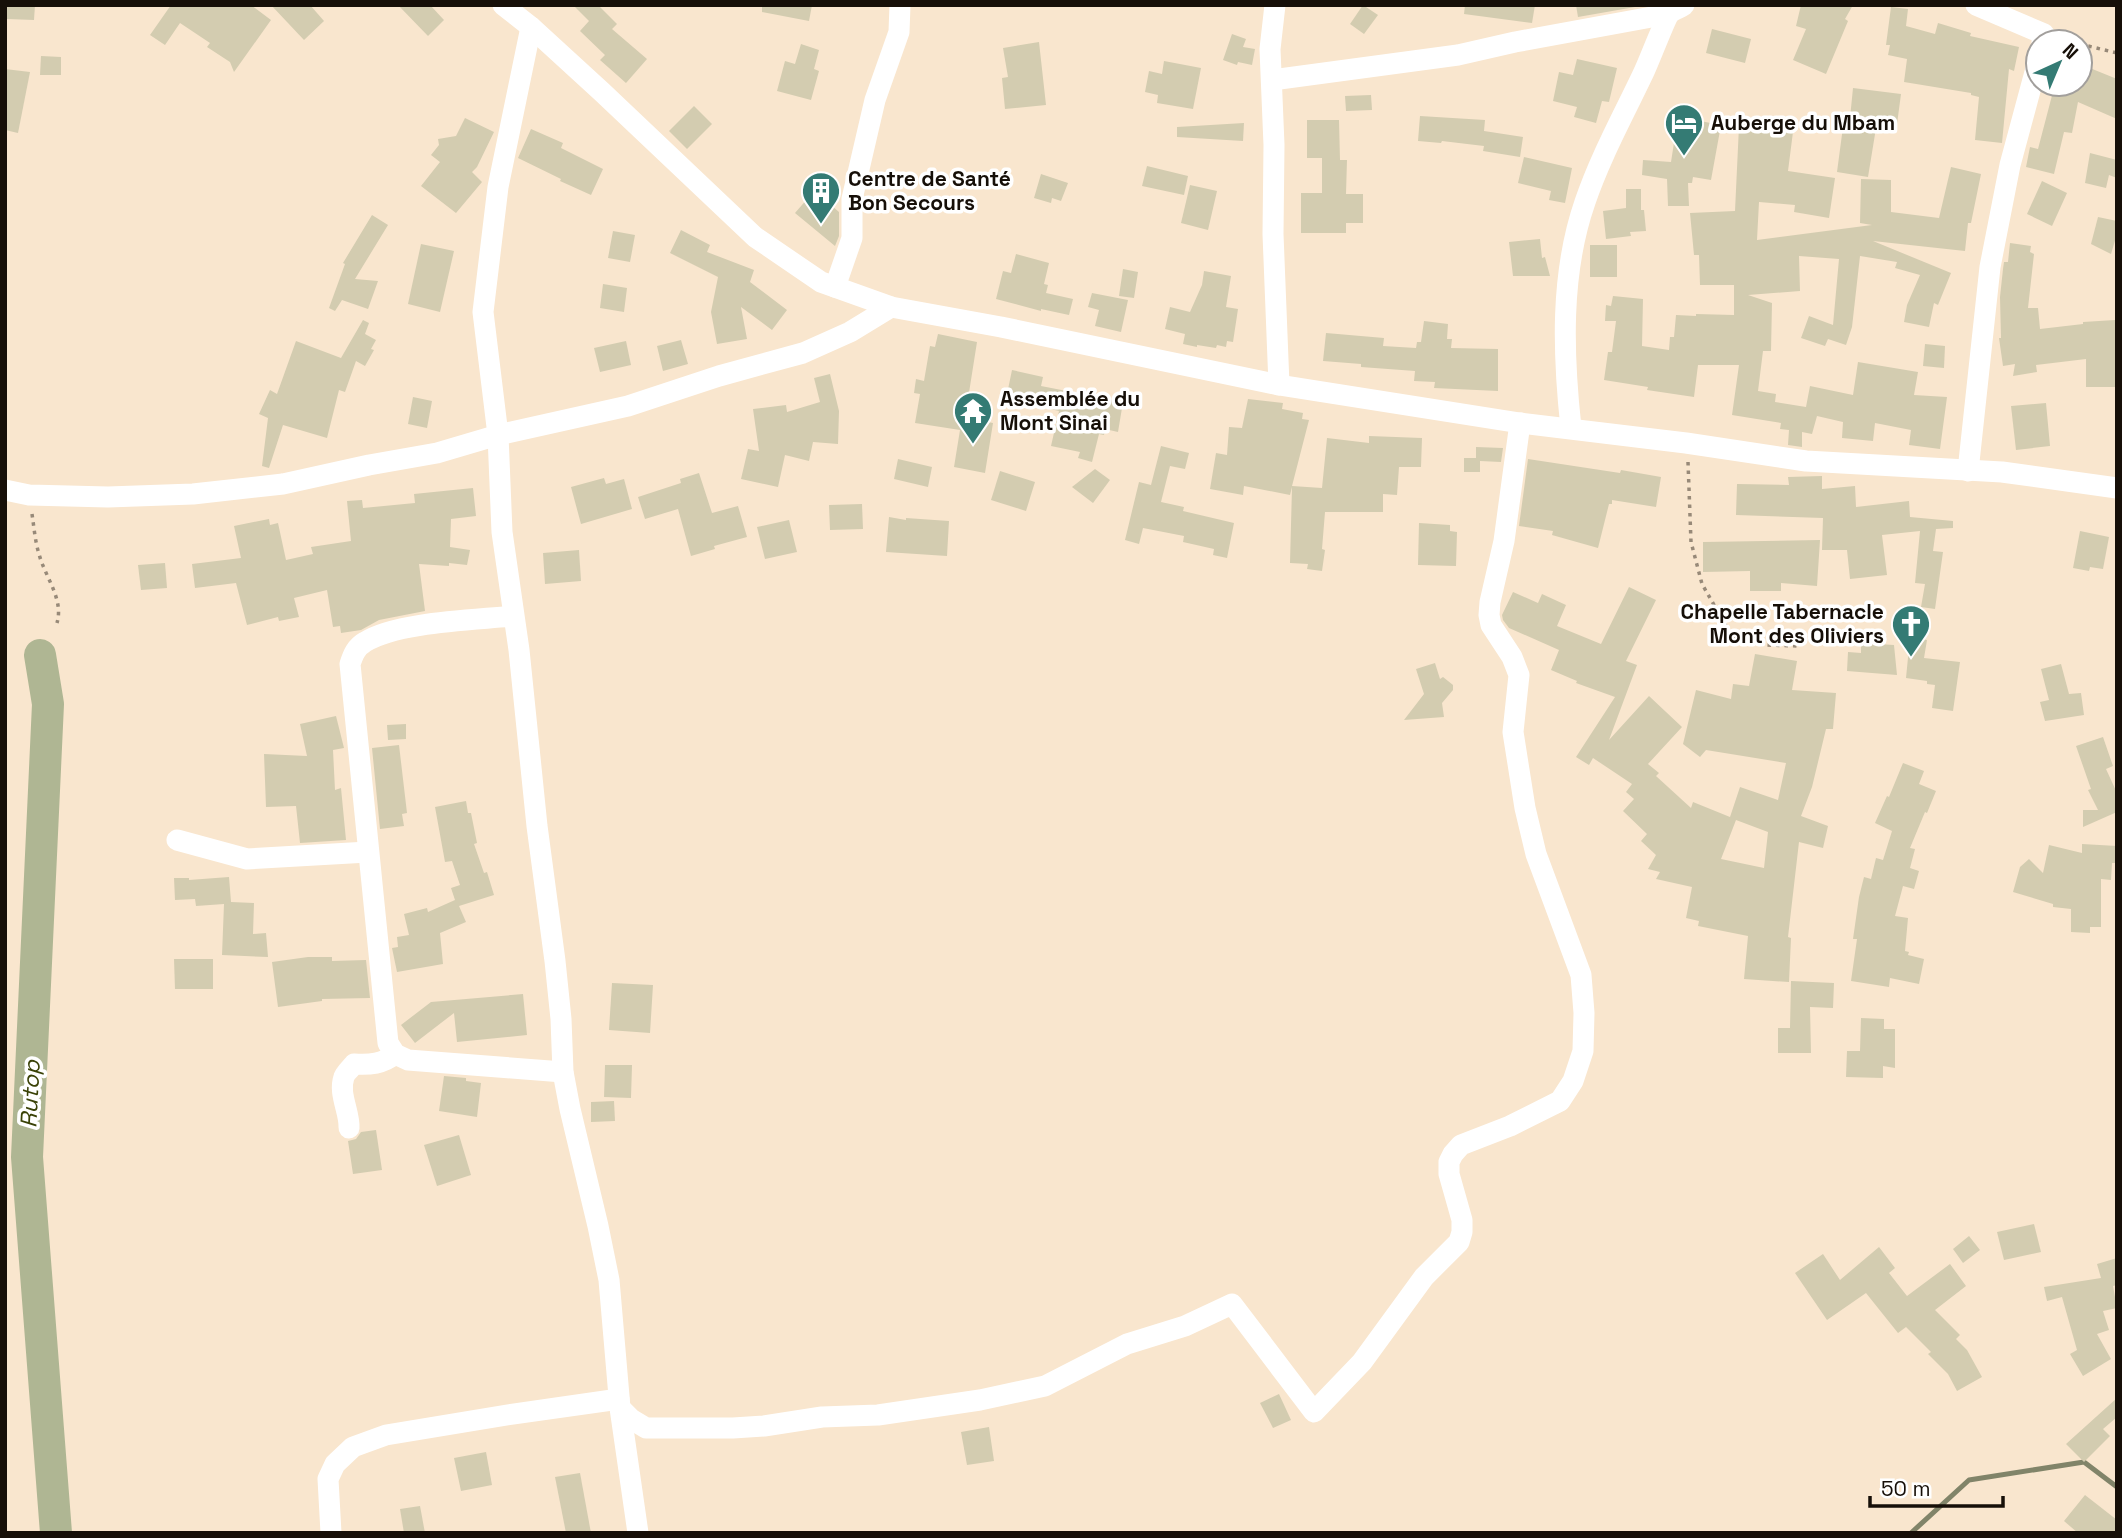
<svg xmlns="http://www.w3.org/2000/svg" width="2122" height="1538" viewBox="0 0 2122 1538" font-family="'Space Grotesk',sans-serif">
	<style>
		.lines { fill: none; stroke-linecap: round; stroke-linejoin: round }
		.stream { stroke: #818469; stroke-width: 5 }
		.river { stroke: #afb693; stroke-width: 32 }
		.building { fill: #d3ccb0; fill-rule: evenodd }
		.path { stroke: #978978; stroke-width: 3.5; stroke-dasharray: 3.5 5; stroke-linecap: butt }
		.minor { stroke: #fff; stroke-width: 21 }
		.labels { text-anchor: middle; stroke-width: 7; stroke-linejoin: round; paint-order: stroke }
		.poi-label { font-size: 21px; font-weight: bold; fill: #160f08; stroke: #fff; text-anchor: start }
		.water-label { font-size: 23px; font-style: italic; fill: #3a4207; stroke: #fff }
	</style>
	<rect width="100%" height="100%" fill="#f9e6ce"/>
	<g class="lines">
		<polyline class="stream" points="1911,1533 1969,1480 2084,1462 2117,1487"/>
		<polyline class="river" points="40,655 48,704 27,1157 56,1533"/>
	</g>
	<g class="building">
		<polygon points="7,5 35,5 34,20 7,19"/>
		<polygon points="171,5 251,5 271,20 234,72 230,62 207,47 210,43 180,23 165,45 150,35"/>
		<polygon points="271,5 310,5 324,21 304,40"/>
		<polygon points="398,5 430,5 444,20 428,36"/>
		<polygon points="573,5 598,5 617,24 612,29 647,59 626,83 600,60 605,55 580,31 589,21"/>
		<polygon points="762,5 812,5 809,21 762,12"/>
		<polygon points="1363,5 1378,15 1364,34 1350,24"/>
		<polygon points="1465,5 1535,5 1532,23 1464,14"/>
		<polygon points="1576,5 1635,5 1635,7 1578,17"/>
		<polygon points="1801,5 1853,5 1845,19 1848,21 1826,74 1793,60 1806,29 1796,26"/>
		<polygon points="1891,7 1908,9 1906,26 1935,34 1938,23 1971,33 1970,36 2019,47 2014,71 2009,69 2002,143 1975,140 1979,97 1971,95 1971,93 1904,82 1907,59 1888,55 1890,45 1886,45"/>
		<polygon points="1712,29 1751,39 1745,63 1706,53"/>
		<polygon points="1232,34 1246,39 1243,47 1255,49 1252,65 1238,62 1237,65 1223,60"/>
		<polygon points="1039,42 1046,105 1005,109 1002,78 1008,77 1003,48"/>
		<polygon points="801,44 819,50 814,69 819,71 811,100 777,91 785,61 795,64"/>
		<polygon points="41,56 61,57 61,75 40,75"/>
		<polygon points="1577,59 1617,68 1609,102 1602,101 1596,123 1574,117 1577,107 1553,101 1559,72 1573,75"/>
		<polygon points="1164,61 1201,68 1193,109 1157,103 1158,95 1145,92 1149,71 1162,74"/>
		<polygon points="2080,64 2117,79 2117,119 2078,102 2072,133 2064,132 2054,174 2026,167 2030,147 2038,149 2055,84 2080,84"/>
		<polygon points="5,69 30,72 18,133 5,130"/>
		<polygon points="1853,88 1901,94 1897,124 1877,122 1868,177 1837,172 1843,127 1849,128"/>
		<polygon points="1371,95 1372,110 1346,111 1345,96"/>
		<polygon points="694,106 712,124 687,149 669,131"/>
		<polygon points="1420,116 1485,120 1484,131 1523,137 1520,157 1483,151 1484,146 1442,141 1441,143 1418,141"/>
		<polygon points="465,118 494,132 477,167 472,172 482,182 456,213 421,186 440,162 431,155 439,145 438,139 456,136"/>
		<polygon points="1307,120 1339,120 1340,160 1347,160 1346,194 1363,194 1363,223 1346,223 1346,233 1301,233 1301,193 1322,193 1322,158 1307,158"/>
		<polygon points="1695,120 1721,125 1711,180 1693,177 1692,183 1688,183 1689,206 1668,206 1667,179 1642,175 1643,160 1671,162 1676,130 1692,133"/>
		<polygon points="1743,120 1772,126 1772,122 1794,124 1788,171 1835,178 1829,218 1794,212 1795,205 1759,202 1757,240 1872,225 1860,223 1861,179 1891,180 1891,212 1939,218 1951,167 1981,174 1971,223 1968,223 1965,251 1873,241 1951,273 1938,305 1934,303 1929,327 1904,322 1907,305 1920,275 1895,268 1897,262 1860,256 1852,327 1846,345 1828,339 1825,346 1801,338 1809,316 1833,325 1839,259 1799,256 1800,291 1748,295 1772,303 1771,351 1763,351 1758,391 1776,394 1775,402 1806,407 1810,386 1853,395 1858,362 1918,372 1914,395 1947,397 1940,449 1909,445 1911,430 1875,423 1873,441 1842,438 1843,422 1817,416 1812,434 1802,432 1802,447 1788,445 1789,430 1780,429 1781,423 1732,415 1739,365 1698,365 1694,397 1647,390 1648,387 1604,380 1608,352 1612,352 1616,321 1605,321 1606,305 1611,306 1613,296 1643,299 1642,346 1669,350 1670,337 1674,337 1676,315 1696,316 1696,314 1734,315 1734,285 1700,285 1699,255 1694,255 1690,213 1735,211 1739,126 1742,126"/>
		<polygon points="1244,123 1243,141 1177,137 1177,127"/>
		<polygon points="531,129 563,143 561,148 603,169 591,195 560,181 561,179 518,158"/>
		<polygon points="2090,153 2117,160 2117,178 2109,175 2106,188 2085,183"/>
		<polygon points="1524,157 1572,168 1565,203 1549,200 1551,191 1518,183"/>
		<polygon points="1147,166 1188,176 1184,195 1142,186"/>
		<polygon points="1041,174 1068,183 1061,201 1052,198 1051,203 1034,198"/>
		<polygon points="2042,181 2067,193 2052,226 2027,214"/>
		<polygon points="1190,185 1217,191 1208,230 1181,223"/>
		<polygon points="1626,189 1641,189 1641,210 1644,210 1646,231 1630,232 1631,236 1606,239 1603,211 1626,208"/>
		<polygon points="818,194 839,212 839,236 835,246 795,213 808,198 812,201"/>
		<polygon points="372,215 388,225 355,279 378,281 368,309 342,300 335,311 329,308 345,264 343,263"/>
		<polygon points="2098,217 2117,221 2117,234 2111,254 2091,244"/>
		<polygon points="681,230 710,245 707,252 754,270 750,282 787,310 772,330 741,307 747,339 717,344 711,312 718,277 670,253"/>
		<polygon points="613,231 635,235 630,262 608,258"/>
		<polygon points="1540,239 1542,258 1545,257 1550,276 1513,276 1509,242"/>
		<polygon points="2010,243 2031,246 2030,252 2034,254 2028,308 2038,308 2040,329 2083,324 2083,322 2115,320 2116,387 2086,387 2086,359 2036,365 2037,372 2013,376 2015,364 2003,366 1999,338 2001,338 2000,297 2003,269 2004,262 2008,262"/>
		<polygon points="421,244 454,251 440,312 408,304"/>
		<rect x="1590" y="245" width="27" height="32"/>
		<polygon points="1016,254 1049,263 1044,284 1048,285 1046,293 1073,299 1069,315 1041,309 1041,311 996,299 1003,271 1011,273"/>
		<polygon points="1123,269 1138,272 1134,298 1119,296"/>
		<polygon points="1204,271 1231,276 1226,307 1238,309 1233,342 1227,341 1226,347 1217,345 1216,348 1197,345 1197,347 1183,344 1185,334 1165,329 1170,307 1190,312 1202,285"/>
		<polygon points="603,284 627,288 624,312 600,308"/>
		<polygon points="1092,293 1128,300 1121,332 1095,326 1099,310 1088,307"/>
		<polygon points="363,320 369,323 365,334 376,340 371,349 374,350 365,366 356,361 345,392 339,390 327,438 283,425 269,468 262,466 268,418 259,414 270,390 277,394 296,341 341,358"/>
		<polygon points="1424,321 1448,324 1447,339 1452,339 1451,348 1498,349 1498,391 1434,388 1435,382 1414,381 1415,371 1361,367 1361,364 1323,361 1326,333 1384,338 1383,346 1416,348 1417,342 1421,342"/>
		<polygon points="938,334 977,342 965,418 993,423 985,473 954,467 960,430 915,423 920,394 914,393 916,379 924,381 930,346 935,347"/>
		<polygon points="681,340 688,364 663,371 657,346"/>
		<polygon points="626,341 631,365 600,372 594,348"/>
		<polygon points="1925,344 1945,346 1944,368 1923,366"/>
		<polygon points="1012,370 1043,377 1041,386 1123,402 1118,432 1105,429 1104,435 1099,434 1092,462 1078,458 1080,452 1051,446 1059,411 1006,399"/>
		<polygon points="830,374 839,411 838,444 813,442 809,461 785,455 778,487 741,479 748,449 759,451 753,409 786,405 787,412 820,402 814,378"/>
		<polygon points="413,397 432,401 427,428 408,424"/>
		<polygon points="1248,399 1283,403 1282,409 1303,413 1302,419 1309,420 1292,486 1322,488 1327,438 1369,443 1369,436 1422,438 1421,467 1399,467 1397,495 1383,494 1383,512 1325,512 1322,549 1325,550 1322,571 1307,569 1308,564 1290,563 1292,487 1290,495 1244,486 1243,495 1210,489 1216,453 1227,455 1229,427 1242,428"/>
		<polygon points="2046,403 2050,446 2016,450 2011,406"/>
		<polygon points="1161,446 1189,453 1185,469 1170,466 1161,502 1184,507 1183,511 1234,523 1227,558 1213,555 1214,549 1183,542 1184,536 1143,528 1139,544 1125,540 1139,482 1151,485"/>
		<polygon points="1476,447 1503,448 1501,462 1480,461 1480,472 1464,472 1464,458 1476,458"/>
		<polygon points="898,459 932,467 928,487 894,479"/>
		<polygon points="1528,459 1620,473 1621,470 1661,477 1656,507 1612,500 1612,504 1609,504 1598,548 1552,535 1553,531 1519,526"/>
		<polygon points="1095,469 1110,480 1093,503 1072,487"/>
		<polygon points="1000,471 1035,482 1026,511 991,500"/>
		<polygon points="699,473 712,513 738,506 747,537 714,546 715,549 691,556 678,509 645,519 638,497 681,483 680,479"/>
		<polygon points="1822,476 1822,489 1855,486 1856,507 1909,501 1910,517 1953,521 1953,528 1936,529 1933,551 1943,552 1935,609 1921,607 1925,584 1915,583 1920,531 1882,535 1887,575 1850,579 1847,550 1822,550 1823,518 1736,515 1737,484 1789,485 1788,477"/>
		<polygon points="604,478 606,484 624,479 632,509 581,524 571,487"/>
		<polygon points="473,488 476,516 451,519 450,547 470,550 467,565 449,563 449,566 419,564 425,611 379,620 361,630 341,633 340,626 333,627 327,590 294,598 299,617 279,621 278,617 247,625 236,583 195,588 192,564 241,558 234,526 269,519 270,525 278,523 286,560 313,554 311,547 351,541 347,501 362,500 363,508 415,503 414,494"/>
		<polygon points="862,504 863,529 830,530 829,505"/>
		<polygon points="889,517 906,520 906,518 949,521 947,556 886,552"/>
		<polygon points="789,520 797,552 765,559 757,527"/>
		<polygon points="1419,523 1450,525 1450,531 1457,532 1456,566 1418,565"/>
		<polygon points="2080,531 2109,537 2103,569 2090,567 2089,571 2073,568"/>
		<polygon points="1820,540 1817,586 1781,583 1781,591 1750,591 1750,571 1703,572 1703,542"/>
		<polygon points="579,550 581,581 545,584 543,553"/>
		<polygon points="165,563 167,588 141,590 138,565"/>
		<path d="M1629 587 1656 600 1626 661 1637 665 1609 740 1649 696 1682 727 1648 764 1659 773 1656 776 1691 808 1693 802 1730 817 1740 787 1778 800 1786 763 1706 750 1700 757 1683 744 1696 690 1731 699 1733 684 1749 686 1755 654 1797 661 1792 690 1836 693 1833 729H1826L1812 787 1801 816 1828 826 1823 848 1799 842 1788 937 1791 938 1789 982 1744 979 1748 936 1698 926 1699 921 1686 918 1692 887 1656 879 1660 872 1648 869 1656 855 1641 841 1647 834 1623 811 1634 799 1626 792 1632 784 1593 758 1589 765 1576 757 1615 697 1576 683 1577 681 1551 670 1559 650 1509 628 1503 620 1502 615 1513 592 1538 603 1542 594 1566 605 1557 626 1601 644ZM1736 820 1768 832 1764 868 1721 859Z"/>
		<polygon points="1910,637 1927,640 1924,658 1960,662 1953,711 1932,708 1935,685 1927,684 1927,681 1906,678"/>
		<polygon points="1861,643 1894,645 1897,675 1847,671 1848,652 1861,653"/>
		<polygon points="1435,663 1440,679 1443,677 1453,685 1453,690 1442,703 1444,717 1404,720 1424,694 1416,669"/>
		<polygon points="2061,664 2069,694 2081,693 2084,715 2045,721 2040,702 2049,700 2041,669"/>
		<polygon points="336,716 344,748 333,750 335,790 341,788 346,840 300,843 296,806 266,807 264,754 307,756 300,724"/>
		<polygon points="406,724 406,739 388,740 387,725"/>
		<polygon points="2103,737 2113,766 2106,769 2117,793 2117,812 2083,827 2083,810 2098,810 2088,790 2091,789 2076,746"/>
		<polygon points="399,745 407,813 402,814 404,826 380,829 372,748"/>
		<polygon points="1903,763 1924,771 1919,784 1936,791 1927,813 1925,812 1910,848 1915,849 1910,868 1919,871 1914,889 1903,886 1895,916 1908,918 1905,951 1909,952 1908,955 1924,959 1919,984 1890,978 1889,987 1851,981 1857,939 1853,939 1859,897 1864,877 1871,879 1876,858 1883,860 1892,831 1875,823 1887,796 1889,797"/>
		<polygon points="466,801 468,813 471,813 477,843 474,844 484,873 487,872 494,895 459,906 466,922 440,933 443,964 397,972 392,948 398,947 397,937 409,935 404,914 427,908 428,912 455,900 451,888 460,885 452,861 445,862 435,807"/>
		<polygon points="2082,844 2117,846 2117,863 2112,863 2111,880 2101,879 2101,927 2090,927 2090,933 2071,932 2071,909 2053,907 2053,904 2013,892 2020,867 2029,859 2043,873 2049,845 2082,853"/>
		<polygon points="229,877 231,902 254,903 253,934 266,933 268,957 222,955 224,904 196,906 195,899 175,900 174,878 189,878 189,880"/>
		<polygon points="308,957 332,957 332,961 366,960 370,998 322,999 322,1001 278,1007 272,962"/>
		<polygon points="174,959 213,959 213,989 175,989"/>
		<polygon points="1791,981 1834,983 1833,1008 1810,1007 1811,1053 1778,1053 1778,1028 1790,1028"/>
		<polygon points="612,983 653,985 650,1033 609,1030"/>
		<polygon points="523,994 527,1035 457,1042 454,1013 415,1043 401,1025 431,1002"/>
		<polygon points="1861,1018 1884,1019 1884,1029 1895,1029 1895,1068 1883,1066 1883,1078 1846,1077 1847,1051 1860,1051"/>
		<polygon points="605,1065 632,1065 631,1098 604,1097"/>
		<polygon points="444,1076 466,1078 466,1081 481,1083 477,1117 439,1111"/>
		<polygon points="614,1101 615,1121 591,1122 591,1102"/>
		<polygon points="376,1130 382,1170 353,1174 348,1141 356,1139 361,1132"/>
		<polygon points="459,1135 471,1175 437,1186 424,1145"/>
		<polygon points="2034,1224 2041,1252 2004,1260 1997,1232"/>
		<polygon points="1969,1236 1980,1250 1963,1263 1953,1249"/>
		<polygon points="1879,1247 1895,1268 1889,1273 1907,1296 1950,1264 1966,1286 1935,1310 1960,1335 1956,1339 1967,1350 1982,1377 1957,1391 1948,1374 1928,1354 1931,1352 1906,1327 1898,1333 1866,1293 1827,1320 1795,1273 1823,1254 1840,1280"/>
		<polygon points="2117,1258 2117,1285 2113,1286 2117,1308 2103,1311 2109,1330 2097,1334 2111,1359 2083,1376 2070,1354 2077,1350 2062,1297 2047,1301 2044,1287 2101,1278 2097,1264"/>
		<polygon points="1279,1394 1291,1420 1273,1428 1260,1403"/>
		<polygon points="2117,1398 2117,1417 2103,1429 2110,1436 2084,1462 2066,1444"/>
		<polygon points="989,1427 994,1461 967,1465 961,1432"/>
		<polygon points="486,1452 492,1485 461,1491 454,1458"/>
		<polygon points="580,1473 591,1533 566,1533 555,1477"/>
		<polygon points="2085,1495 2117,1520 2117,1533 2078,1533 2064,1521"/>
		<polygon points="420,1506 425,1533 404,1533 400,1509"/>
	</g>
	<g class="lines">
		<g class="path">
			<polyline points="2060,38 2074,42"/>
			<polyline points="2080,44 2117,53"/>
			<polyline points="1688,462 1691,542 1702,584 1733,638 1764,645 1800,646"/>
			<path d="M32 514C34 527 35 541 39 554 45 577 64 599 57 623"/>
		</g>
		<g class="minor">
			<polyline points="503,5 531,27 602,92 755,237 821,282 891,307 1001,327 1279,385 1520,423 1686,443 1806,461 2002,472 2117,488"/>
			<polyline points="1275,5 1270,49 1274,145 1273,234 1279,385"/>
			<polyline points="1976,5 2044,34 2042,42"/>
			<polyline points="531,27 498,187 483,312 498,435 502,532 519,650 537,826 555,961 561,1019 563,1072 570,1109 598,1226 609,1280 620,1408 638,1533"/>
			<polyline points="1272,80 1458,55 1515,42 1668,14"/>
			<polyline points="835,287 852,238 852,199 875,100 899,32 900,5"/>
			<path d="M1571 428C1563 354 1560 274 1585 202 1600 158 1622 118 1642 76 1648 65 1665 18 1670 13 1673 10 1680 8 1684 5"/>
			<polyline points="1968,471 1990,267 2010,165 2038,61"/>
			<polyline points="5,490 29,495 108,497 193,494 283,484 369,465 437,453 498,435 628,406 719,376 803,353 850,332 891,307"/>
			<path d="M513 616C475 620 396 622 365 642 356 647 353 655 350 664L388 1043 395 1054 408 1060 563 1072"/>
			<polyline points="177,840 247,859 368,852"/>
			<path d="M349 1128C350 1112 338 1094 344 1077 345 1073 352 1067 354 1064 370 1065 383 1064 395 1054"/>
			<polyline points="620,1408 631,1419 646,1428 733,1428 764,1426 822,1417 878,1415 980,1400 1045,1386 1127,1344 1185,1326 1232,1304 1314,1412 1362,1362 1424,1277 1459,1242 1462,1232 1462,1220 1449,1174 1449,1162 1453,1154 1461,1145 1510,1126 1560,1101 1573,1081 1583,1051 1584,1013 1581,975 1536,854 1525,808 1513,732 1519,675 1512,657 1491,625 1489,615 1490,602 1504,541 1520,423"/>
			<polyline points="331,1533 328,1479 335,1464 353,1447 386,1435 507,1415 619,1399"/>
		</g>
	</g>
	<defs>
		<g id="hotel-pin" transform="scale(2.0125)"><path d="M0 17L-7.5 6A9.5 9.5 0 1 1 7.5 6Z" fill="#347b74" stroke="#fff"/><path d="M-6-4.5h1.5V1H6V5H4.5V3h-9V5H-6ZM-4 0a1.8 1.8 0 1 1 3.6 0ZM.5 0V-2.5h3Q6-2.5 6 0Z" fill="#fff"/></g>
		<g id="building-pin" transform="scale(2.0125)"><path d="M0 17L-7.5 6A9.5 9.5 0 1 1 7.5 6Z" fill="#347b74" stroke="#fff"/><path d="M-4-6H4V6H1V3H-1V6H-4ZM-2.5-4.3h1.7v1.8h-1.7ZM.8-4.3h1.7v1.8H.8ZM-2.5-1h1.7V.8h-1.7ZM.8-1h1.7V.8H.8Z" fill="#fff"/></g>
		<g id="temple-pin" transform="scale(2.0125)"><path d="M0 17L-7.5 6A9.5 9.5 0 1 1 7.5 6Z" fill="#347b74" stroke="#fff"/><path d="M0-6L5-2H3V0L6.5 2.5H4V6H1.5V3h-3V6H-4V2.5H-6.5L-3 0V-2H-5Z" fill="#fff"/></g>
		<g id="church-pin" transform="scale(2.0125)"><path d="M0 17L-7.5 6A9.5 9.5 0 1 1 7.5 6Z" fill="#347b74" stroke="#fff"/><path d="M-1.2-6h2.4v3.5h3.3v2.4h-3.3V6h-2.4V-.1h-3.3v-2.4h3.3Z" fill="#fff"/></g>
	</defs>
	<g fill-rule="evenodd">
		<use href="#hotel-pin" x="1684" y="123"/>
		<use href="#building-pin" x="821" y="191"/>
		<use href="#temple-pin" x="973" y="411"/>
		<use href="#church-pin" x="1911" y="624"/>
	</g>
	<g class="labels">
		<g class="poi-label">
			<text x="1711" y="130">Auberge du Mbam</text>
			<text x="848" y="186">Centre de Santé<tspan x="848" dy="24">Bon Secours</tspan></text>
			<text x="1000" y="406">Assemblée du<tspan x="1000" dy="24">Mont Sinai</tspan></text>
			<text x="1884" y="619" text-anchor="end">Chapelle Tabernacle<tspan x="1884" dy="24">Mont des Oliviers</tspan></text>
		</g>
		<g class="water-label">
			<text transform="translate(30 1094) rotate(-87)" y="8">Rutop</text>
		</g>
	</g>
	<rect width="2122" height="1538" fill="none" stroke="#160f08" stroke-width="14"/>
	<g transform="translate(2059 63) rotate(44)"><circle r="33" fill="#ffffff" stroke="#a29f9c" stroke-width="2"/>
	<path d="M0-5L12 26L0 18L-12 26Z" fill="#347b74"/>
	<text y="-10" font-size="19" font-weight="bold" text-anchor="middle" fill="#160f08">N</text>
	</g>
	<path d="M1870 1496v10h133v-10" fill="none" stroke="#160f08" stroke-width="3.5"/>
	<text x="1881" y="1496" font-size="21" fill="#160f08" stroke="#ffffff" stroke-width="5" paint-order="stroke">50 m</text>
</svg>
